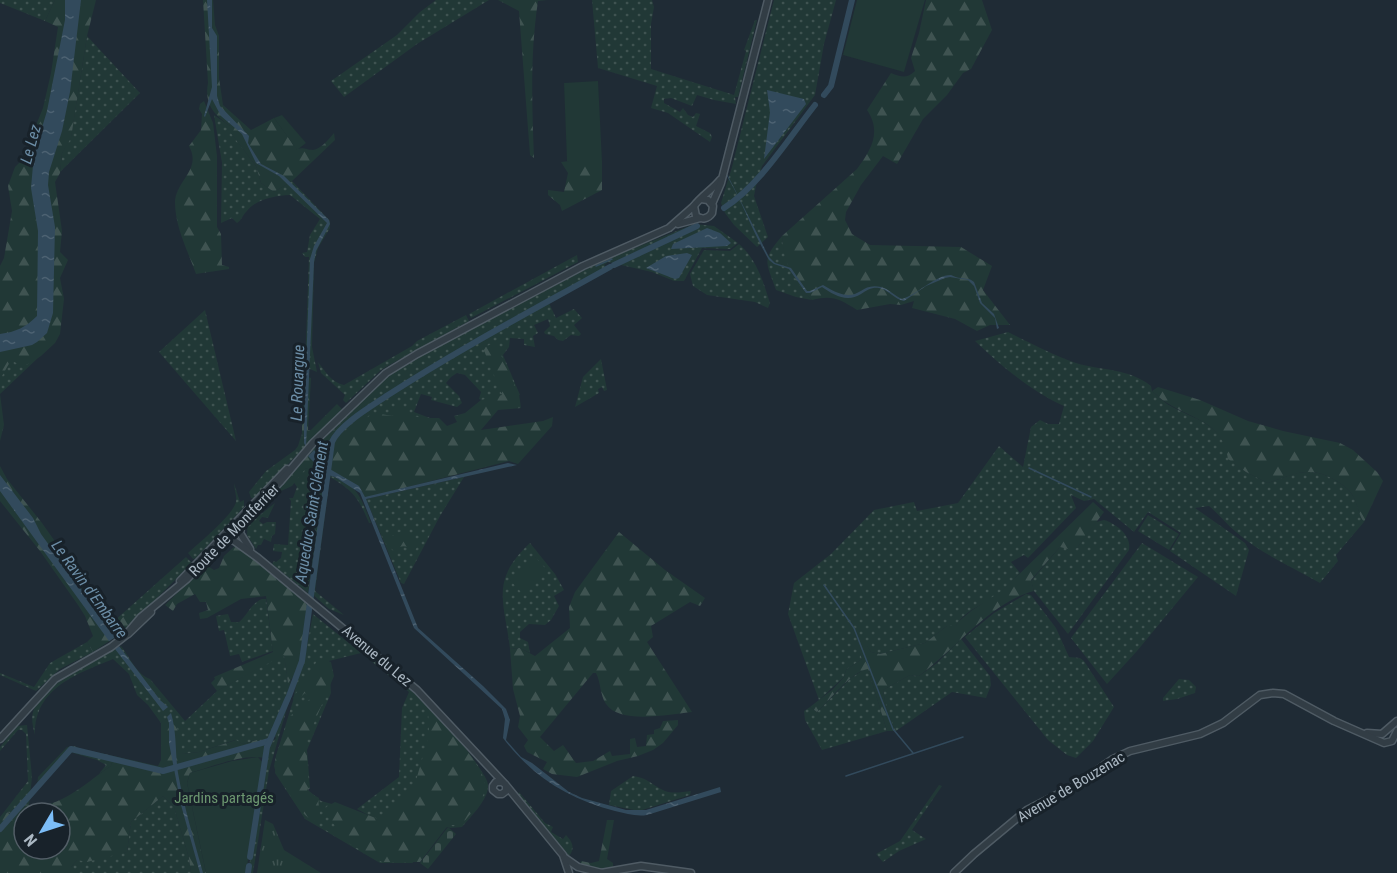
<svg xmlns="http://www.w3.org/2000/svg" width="1397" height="873" viewBox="0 0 1397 873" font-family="'Roboto Condensed',sans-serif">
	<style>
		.grass { fill: url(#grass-dots) }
		.forest { fill: url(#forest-firs); fill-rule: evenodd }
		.cemetery { fill: url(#cemetery-stones) }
		.park { fill: url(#park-tufts) }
		.garden { fill: #213836 }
		.water { fill: url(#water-ripples) }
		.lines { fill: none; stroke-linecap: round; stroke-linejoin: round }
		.stream { stroke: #324a5c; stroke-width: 1.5 }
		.canal { stroke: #324a5c; stroke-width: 6 }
		.tertiary-casing { stroke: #4f5b64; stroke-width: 9 }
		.tertiary { stroke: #323d45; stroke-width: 6 }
		.labels { text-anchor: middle; stroke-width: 6; stroke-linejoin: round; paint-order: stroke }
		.street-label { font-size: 15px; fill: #abb8c3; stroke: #18222a }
		.park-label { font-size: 15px; fill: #6c9770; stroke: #18222a }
		.water-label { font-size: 16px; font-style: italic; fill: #6c8ea7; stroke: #18222a }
	</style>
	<defs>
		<pattern id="grass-dots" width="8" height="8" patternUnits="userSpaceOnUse" patternTransform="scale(1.5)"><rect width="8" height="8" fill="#213836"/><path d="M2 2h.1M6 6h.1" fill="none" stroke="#3f5351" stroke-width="1.8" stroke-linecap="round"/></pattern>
		<pattern id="forest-firs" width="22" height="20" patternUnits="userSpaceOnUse" patternTransform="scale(1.5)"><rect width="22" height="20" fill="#213836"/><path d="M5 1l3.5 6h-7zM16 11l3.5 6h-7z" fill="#3f5351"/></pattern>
		<pattern id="cemetery-stones" width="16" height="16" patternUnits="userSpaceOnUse" patternTransform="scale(1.5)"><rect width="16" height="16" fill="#213836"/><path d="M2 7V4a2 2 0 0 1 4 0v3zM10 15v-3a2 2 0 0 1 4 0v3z" fill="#3f5351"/></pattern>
		<pattern id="park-tufts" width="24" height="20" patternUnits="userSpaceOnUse" patternTransform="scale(1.5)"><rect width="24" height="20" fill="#213836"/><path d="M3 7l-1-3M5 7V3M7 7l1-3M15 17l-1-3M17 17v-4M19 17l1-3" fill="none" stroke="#3f5351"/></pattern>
		<pattern id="water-ripples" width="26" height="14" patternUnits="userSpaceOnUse" patternTransform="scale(1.5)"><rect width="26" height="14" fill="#324a5c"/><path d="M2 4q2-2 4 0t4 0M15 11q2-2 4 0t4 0" fill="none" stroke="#4d6272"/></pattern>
	</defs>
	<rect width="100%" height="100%" fill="#1f2b35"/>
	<g class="grass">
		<polygon points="0,0 55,0 45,21 0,3"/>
		<polygon points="436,0 489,0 417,44 344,97 331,81 397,35 420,12"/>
		<polygon points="592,0 652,0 654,7 651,24 651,69 734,95 746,51 744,50 755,20 757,20 738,97 735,97 736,104 714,100 697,95 692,106 671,98 664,99 664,103 680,112 683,108 688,115 693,117 696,113 700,114 696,126 710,133 712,137 710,142 668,113 651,108 657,86 598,68"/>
		<polygon points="774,0 836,0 824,44 815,95 762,166 756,186 754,196 768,237 757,247 734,225 725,213 721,203 732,167"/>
		<polygon points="87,36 140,93 60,172 62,153 71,137"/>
		<path d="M214 115 230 126 231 133 256 166 261 183 274 192 292 181 330 221V228L318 248 314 263 312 347 317 372 305 367 309 257H305L302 253 307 252 310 235 320 219 290 195C274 196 256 199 246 212 242 216 242 220 237 223L232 218 221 223 222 163Z"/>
		<polygon points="694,224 714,226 738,243 730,249 702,248 684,281 674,281 652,272 608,262 604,265 609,268 562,294 549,303 556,318 574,309 582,318 574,325 581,334 579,336 571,335 563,341 558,340 554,336 545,334 544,332 550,326 548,319 534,325 538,333 533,336 535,347 524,345 524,339 510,338 509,347 503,355 520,395 484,401 479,399 481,392 465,375 457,373 451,377 446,383 459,396 462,403 457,407 431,400 432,397 421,394 414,412 443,423 340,434 333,430 382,381 413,360 600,262"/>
		<path d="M782 236C783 258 797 285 812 300L796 297 776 290C766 261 761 261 782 236Z"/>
		<path d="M739 244C757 260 763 281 770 303L768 308 755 302 707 295 693 286 690 274 704 250 730 251Z"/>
		<polygon points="577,255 578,262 471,318 469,314"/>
		<polygon points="205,310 236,441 159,352"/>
		<path d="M466 315 469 321 393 363 381 370 346 403 343 400 345 395 321 373 318 362C325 371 332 383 344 385L412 346 417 341Z"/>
		<path d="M1008 332C1030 343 1053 355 1076 363 1102 371 1129 368 1151 386L1152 391C1157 395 1162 400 1167 404 1194 420 1223 422 1229 459L1246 472 1268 483C1293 474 1310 465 1335 480 1342 484 1349 489 1353 496 1358 504 1358 514 1364 522L1336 555 1338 561 1320 583C1292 567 1260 553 1236 532 1226 524 1219 514 1209 506L1195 508 1245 543 1249 550 1236 596 1170 551 1181 533 1148 512 1134 532 1094 499 1084 501 1071 495 1076 508 1028 558 1024 555 1011 562 1020 573C1013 580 1007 588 999 594 986 604 964 610 956 626H947L925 643 880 654 871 652 867 646 860 652 862 659 846 670 844 677 819 700 788 614 794 583 831 554 874 510 914 502 917 511 958 503 999 446 1023 467 1031 427 1040 420 1048 424H1059L1064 406C1033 393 999 364 975 341Z"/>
		<polygon points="40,356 0,394 0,358"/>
		<polygon points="601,359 607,390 604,391 602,387 598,389 599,393 575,407 583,377"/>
		<polygon points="302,433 305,447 254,498 251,498 249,492 266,471 295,450 298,446"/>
		<polygon points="306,468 325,478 308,593 272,564 274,561 276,562 281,558 282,552 273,551 274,544 288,545 291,501 289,498 293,498 297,487 293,481"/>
		<path d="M328 475C357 483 361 497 371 523H369C359 499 354 491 330 477L315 591 344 615 329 609 311 593Z"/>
		<polygon points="464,477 440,516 404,584 401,583 366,499"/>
		<path d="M234 483 240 502 244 500V507L196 558 193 559 188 553C199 543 233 515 236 502 237 496 234 489 234 483Z"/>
		<polygon points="275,503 268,518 262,517 259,521 263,524 267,522 276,522 275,534 272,536 271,542 264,539 261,545 258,545 256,549 247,535 248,519 251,522"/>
		<polygon points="1148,515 1179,534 1169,550 1138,531"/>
		<path d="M1104 520C1117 524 1132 536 1129 550L1068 634 1034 591 1031 581 1060 547 1077 548 1096 522Z"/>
		<path d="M530 543 555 574 564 590 554 596 559 606 551 620 545 625 529 624 520 632V638L528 642 530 653 520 648 510 649C505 603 489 581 530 543Z"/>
		<polygon points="1142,543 1198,577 1137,651 1107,684 1071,638"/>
		<polygon points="186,557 192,563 137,618 129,613 114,625 113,622"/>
		<polygon points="1026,594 1031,595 1056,628 1069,657 1080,658 1084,661 1114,707 1093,741 1076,758 1067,755 1048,740 965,637 994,613"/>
		<path d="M262 599H266L273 651 242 662 239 654 230 656 224 630 219 631 216 616 228 614 231 622H239C248 615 250 604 262 599Z"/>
		<polygon points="313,614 361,653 329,661 331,693 307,750 310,788 308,790 321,801 354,810 407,843 413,863 380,863 305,819 275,773 276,756 293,701 297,678 303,666"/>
		<path d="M961 639 990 676 991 685 986 698 952 692 896 731C889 719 885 704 883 690L910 675 919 676 937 663Z"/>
		<polygon points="87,642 93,652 60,669 36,691 0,675 0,673 34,687 50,663"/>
		<path d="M121 646C129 656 137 675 150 679L185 721 217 691 284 654 288 682 291 681 288 691 289 701 269 771 253 873H248L267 754 270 744 276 738 272 732 265 741 260 743 256 740 243 744 235 740 199 752 183 754 166 719 161 723 148 705 137 695 129 674 113 659C77 674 34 688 35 735 33 727 31 720 33 712 41 685 97 659 121 646Z"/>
		<path d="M367 653C410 689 453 724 482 772 485 777 489 782 488 789 485 803 471 816 462 827L450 828 435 821 390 827 357 809 399 777 402 708 409 692 365 656Z"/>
		<polygon points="865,669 868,669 887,731 822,750 805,720 804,711 810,707 817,712 851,678"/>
		<polygon points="1179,679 1189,680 1196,687 1195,693 1177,699 1163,701 1163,698"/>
		<polygon points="27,725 32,777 29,805 25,804 16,814 4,812 28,781 26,734 22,730 18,730 0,751 0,747 17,726"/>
		<polygon points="74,746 86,751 113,758 111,766 99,774 106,765 97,760 70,752 37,787 38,777 67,747"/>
		<path d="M633 776C648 778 652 785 665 791 673 794 682 792 691 791L690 795 639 811 609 805 611 791Z"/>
		<polygon points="939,785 942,786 912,830 926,839 899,851 883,862 876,854 900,841"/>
		<path d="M519 792 545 823 553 827 551 832 563 839 566 835C573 842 575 849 569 856L518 794Z"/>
		<polygon points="163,796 174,807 189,858 191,873 71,873 71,867 77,860 127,852 131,822"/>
	</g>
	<g class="forest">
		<polygon points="55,0 96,0 87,36 71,138 62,153 60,173 55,182 62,231 60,252 68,260 60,278 64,299 60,334 55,343 41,356 28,364 18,364 11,360 2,376 0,394 4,425 0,441 0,266 4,258 12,211 8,186 15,167 22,160 26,150 43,108 51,73 58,27 45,21"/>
		<path d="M203 0H213L215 25 219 36V78L223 105 251 130 274 118 297 149C304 147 306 150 313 150 321 149 329 139 334 133L335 140 292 181 274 192 261 183 256 166 230 132V126C214 115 204 104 208 83Z"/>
		<path d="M498 0H547L538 1C530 55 532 104 534 158L530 155 519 11Z"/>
		<path d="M926 0H982L992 30 971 69 963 73 947 95 923 119 897 164 883 156 861 185 846 212 845 220 852 234 870 245 961 247 992 266 983 290 1010 325H990L977 331 955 319 912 308 914 301 901 305 890 304 857 310C839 299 833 295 812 300 794 282 783 262 782 236L857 169C871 150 882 132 867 110L891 73C901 77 907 79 915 71L911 58 919 33Z"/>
		<path d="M204 101 213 123 217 156V227L221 234 222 265 229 267V269L196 274C188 251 175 227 175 202 176 180 202 170 189 146L201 130 202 114 199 109 200 104Z"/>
		<polygon points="587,159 602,161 602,190 562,211 560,205 548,195 548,190 564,192 568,173 561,162"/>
		<polygon points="495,342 519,394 521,408 498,410 481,430 543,421 553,417 552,426 518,464 509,461 365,498 360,488 328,470 325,478 306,468 292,486 281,491 278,488 306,455 333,430 343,433 374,413 393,416 396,403 399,401 406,414 422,418 439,418 447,426 457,422 454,416 465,413 481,400 502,395 483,348"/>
		<polygon points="302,375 311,378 308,430 311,430 337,404 342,409 305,447 302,433"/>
		<path d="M1158 387 1200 400 1248 421 1283 431 1340 443 1353 450 1377 472 1383 481 1364 522C1358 514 1358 505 1353 496 1349 489 1342 484 1335 480 1310 465 1294 474 1268 483L1246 472 1228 459C1223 422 1194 420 1167 403 1162 400 1157 395 1152 391Z"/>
		<polygon points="0,466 7,479 42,523 114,625 129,612 137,618 120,634 93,652 87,642 93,636 85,616 78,605 40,551 0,501"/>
		<path d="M1093 502 1104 512 1077 548 1072 550 1060 547 1031 580 1034 591C989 603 955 650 919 676L910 675 883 690C885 703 889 719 896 731H887L868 669C851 672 830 700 817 712L810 707 833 689 844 677 846 670 862 659 858 646 861 641H864L871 652 880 654 925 643 947 626H956L958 622 971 611 1003 590Z"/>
		<path d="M403 531 413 534 418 546 415 550C406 546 402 544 394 551L384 542 389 536H394L397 533Z"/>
		<path d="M619 532 665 570 705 598 700 606 690 602 651 626 653 637 647 642 692 712C670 714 620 725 606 704 600 695 601 683 596 673H593L540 737 554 751 563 745 576 763 593 761 610 751 612 756 630 754V739L635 738 637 747 646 746 647 735 654 734V730L660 728 663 721 678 720V725L663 743 653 750 638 756 617 761 577 777 552 774 543 769 547 762 527 752 524 746 528 740 518 727 520 716 513 689 510 649 520 648 535 656 570 628 569 607 575 592Z"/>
		<path d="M236 545 308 603C305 623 304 670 288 683L284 655 217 691 211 683 215 679 214 677 273 652 266 596 241 599 207 618 200 619 199 613 208 610 206 602H200L195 594 177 604 173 611 165 605 206 565 214 570 219 568 224 556Z"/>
		<path d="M319 658 331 662 334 676 306 742 309 785 307 791 319 798C317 806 322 813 319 821 303 824 285 785 276 773L274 766 276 756 289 717 311 698 305 693 296 701 293 698Z"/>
		<path d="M428 708C444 725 482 762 485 784 487 799 469 814 462 825H450L446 828 420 862H382L322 828 324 824 333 831 336 827 328 817 326 807 335 802 378 819 413 791 429 735Z"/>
		<path d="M165 719 177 727 183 754 199 752 236 740 243 744 257 740 261 744 266 745 265 758C244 753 211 767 190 773L187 783 206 873H191L189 858 174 807 163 796 131 822 127 852 87 862 77 860 71 867V873H0V817L4 812 16 814 25 804C57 813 86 782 111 766L113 758 85 751 87 750 158 766 161 760V723ZM24 813H60V849H24Z"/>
		<polygon points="607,820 614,820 607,859 613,863 613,867 594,869 580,865 581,861 591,863 599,861"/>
	</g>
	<polygon class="cemetery" points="448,827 456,834 428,869 420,863"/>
	<polygon class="park" points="265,820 273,824 284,850 321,873 257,873"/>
	<g class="garden">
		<polygon points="857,0 925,0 904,72 843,55"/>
		<polygon points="598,81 602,161 567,161 564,83"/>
		<polygon points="282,115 306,143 297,150 274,118"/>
		<polygon points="535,557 546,569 521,592 510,580"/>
		<polygon points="258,757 263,763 246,873 206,873 187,783 190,773 232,761"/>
	</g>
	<g class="water">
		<path d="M65 0H81L70 92 62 131 49 172 48 185 55 227 53 313 47 333 37 342 32 345 0 352V334C16 332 26 327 37 316L38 231 31 188 34 154 47 111 65 20Z"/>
		<polygon points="207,0 212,0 212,28 217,36 217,96 220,106 249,136 248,143 261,164 284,176 329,220 330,224 316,251 314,262 306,447 304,443 304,419 310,259 314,246 327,223 279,176 256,163 242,134 221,116 212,99 205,117 204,116 212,87"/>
		<polygon points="767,90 804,99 806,104 764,159 770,112"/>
		<path d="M727 174 769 257 775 263 791 268 807 291H810L823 285C861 309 857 281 881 287 889 289 895 296 902 299 917 295 935 275 951 275 954 276 957 278 961 278 967 279 969 278 974 282L982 303 994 314 999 328 997 329 995 318 980 303 974 286 968 280 950 277 945 278 926 286 904 301C894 299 889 290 879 288 872 287 867 290 861 294 847 303 834 295 822 287L810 293H806L789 269 774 264 769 260C753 233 743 203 727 176Z"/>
		<polygon points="707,228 720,233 731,243 727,246 671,249 673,244"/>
		<polygon points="687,253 692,255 679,278 675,279 646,268 666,256"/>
		<path d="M314 450 328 468 359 486 365 497 508 463 517 465 366 499 418 628 483 686 506 709 510 720 506 740 521 757 532 763 569 792 582 798 626 810H646L720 787 721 792 647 815C636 817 626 813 615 811 568 799 532 776 503 738L505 719 502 709 414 628 360 493 335 477 325 474 308 456Z"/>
		<polygon points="0,475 33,518 41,534 116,637 109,641 0,491"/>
		<polygon points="119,646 160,700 168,707 163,711 115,649"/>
		<path d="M171 713C177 733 175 753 178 773 184 807 194 840 203 873H200L181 805 169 743V723L167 717Z"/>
	</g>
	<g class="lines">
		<g class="stream">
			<polyline points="596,266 612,259"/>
			<polyline points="1029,468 1091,497"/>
			<polyline points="824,585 854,628 893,729 913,753"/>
			<polyline points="846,776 963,737"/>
		</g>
		<g class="canal">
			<polyline points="824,95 831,86 852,0"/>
			<path d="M724 208C760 185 788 139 815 105"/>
			<polyline points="614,265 697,226"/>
			<path d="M289 696 302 661 332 442C339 425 372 406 388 395 459 349 535 309 610 267"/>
			<polyline points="0,829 71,749 163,771 269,741"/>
			<polyline points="250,857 267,747 288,698"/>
			<polyline points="248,873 249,866"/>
		</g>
		<g class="tertiary-casing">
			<g id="tertiary">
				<path d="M701 199 708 200 713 206 712 213C708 219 702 220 696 216L694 206C700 197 713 189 720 180"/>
				<polyline points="712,204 721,183 768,0"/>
				<polyline points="678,224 700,218"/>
				<polyline points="242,523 240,533 250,549"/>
				<polyline points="226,541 233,540 258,558 417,690 503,782"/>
				<polyline points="180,581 287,469"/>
				<polyline points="128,634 151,612"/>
				<polyline points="1367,733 1382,734 1397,721"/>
				<polyline points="0,739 55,679 111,647 125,636 141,617 187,579 280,482 313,443 386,373 417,354 583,266 669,228 694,206"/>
				<polyline points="506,786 506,791 502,794 498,794 493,790 493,786 496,782 502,782 505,784 563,855 569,873"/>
				<polyline points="565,858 578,867 602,873"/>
				<polyline points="601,873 641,866 691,873"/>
				<polyline points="954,873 974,854 1027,810 1074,786 1113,759 1130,751 1200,734 1223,723 1260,695 1273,693 1284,694 1334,721 1384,743 1392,741 1397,731"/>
			</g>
		</g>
		<use href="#tertiary" class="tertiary"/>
	</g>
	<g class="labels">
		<g class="street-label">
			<text transform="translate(234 530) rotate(-46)" y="5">Route de Montferrier</text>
			<text transform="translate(377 656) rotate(40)" y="5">Avenue du Lez</text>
			<text transform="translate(1071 787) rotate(-31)" y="5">Avenue de Bouzenac</text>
		</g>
		<g class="park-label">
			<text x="224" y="803">Jardins partagés</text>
		</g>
		<g class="water-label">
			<text transform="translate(30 144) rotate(-75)" y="6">Le Lez</text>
			<text transform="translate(297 383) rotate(-88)" y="6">Le Rouargue</text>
			<text transform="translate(311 512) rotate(-81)" y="6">Aqueduc Saint-Clément</text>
			<text transform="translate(90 589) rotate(54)" y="6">Le Ravin d'Embarre</text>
		</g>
	</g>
	<g transform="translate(42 831) rotate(231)"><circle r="28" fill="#18222a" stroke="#535e67" stroke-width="1.5"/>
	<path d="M0-4.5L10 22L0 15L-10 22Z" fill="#7cbdf7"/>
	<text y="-9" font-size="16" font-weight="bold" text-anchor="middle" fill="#abb8c3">N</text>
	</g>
</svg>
